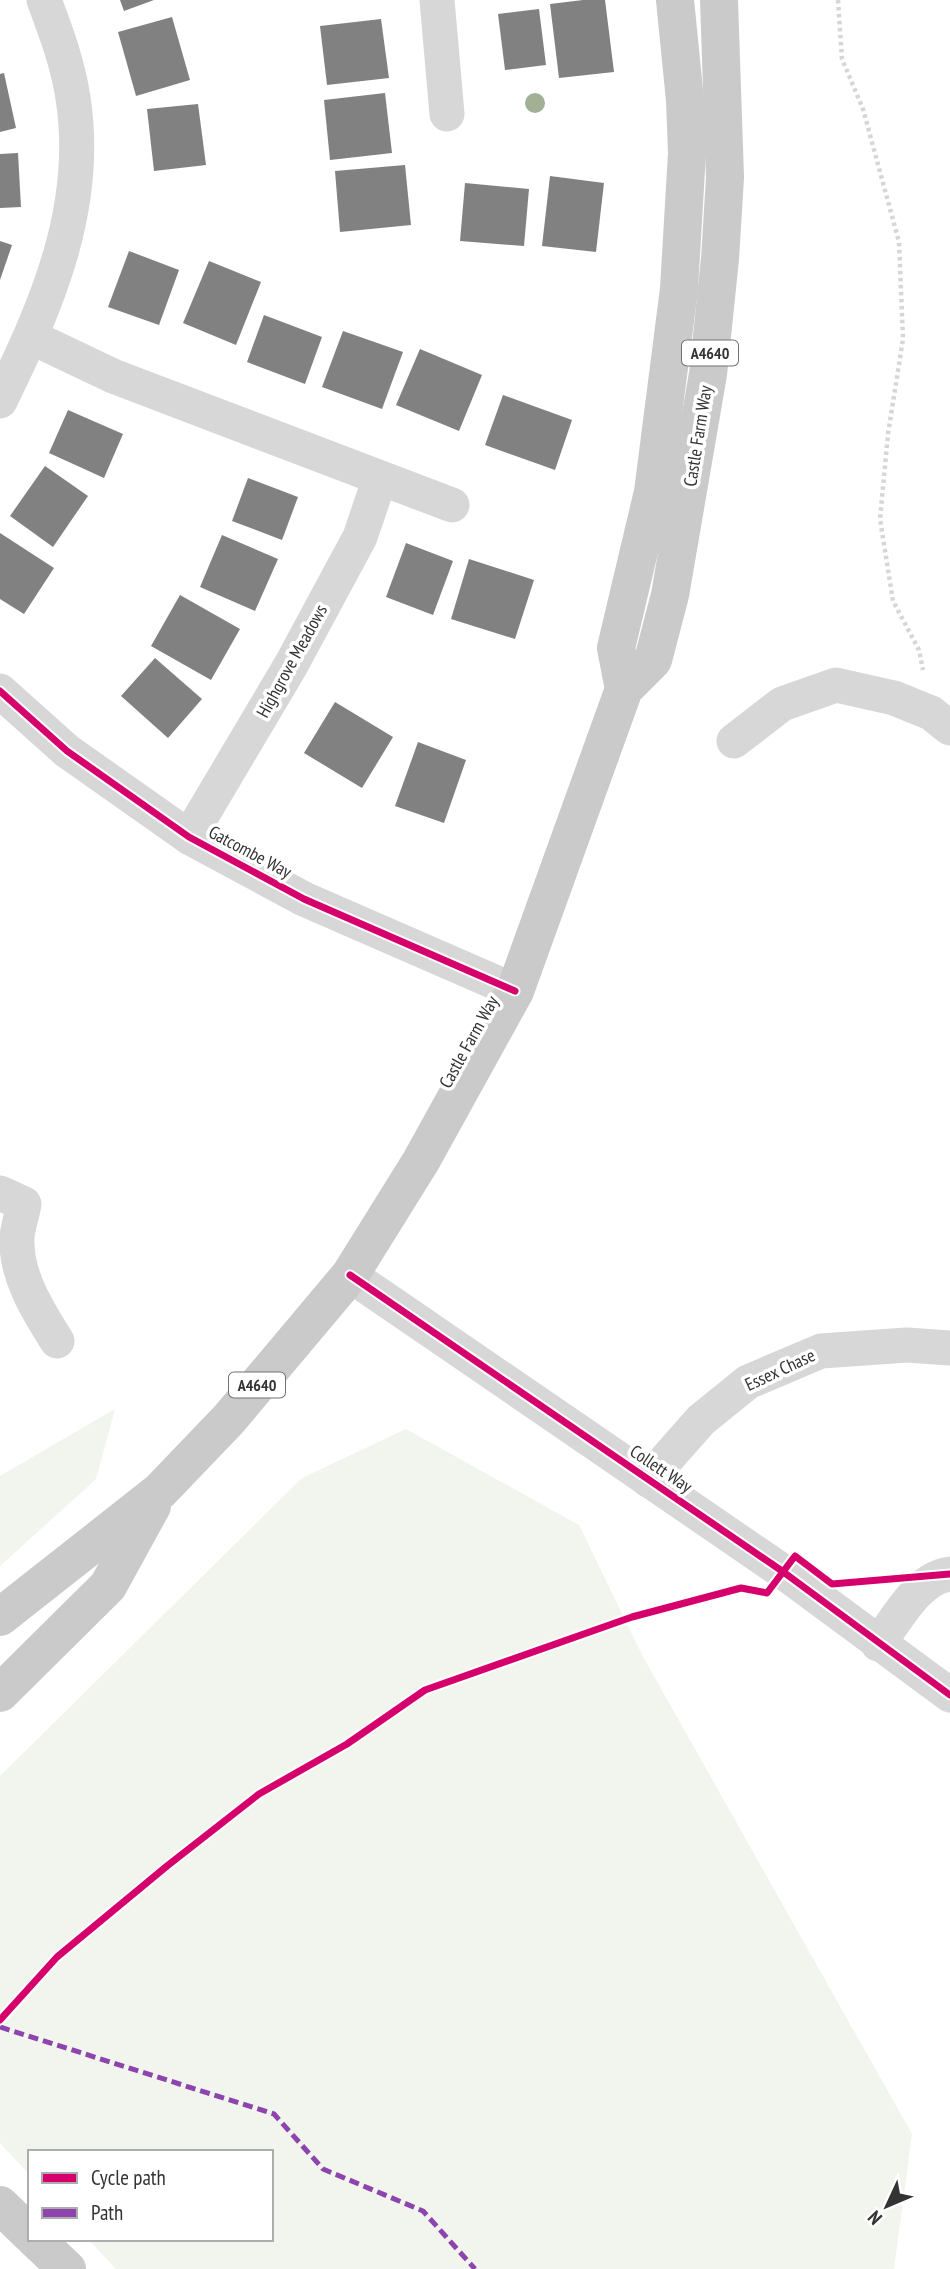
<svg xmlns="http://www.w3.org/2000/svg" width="950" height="2269" viewBox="0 0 950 2269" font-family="'PT Sans Narrow',sans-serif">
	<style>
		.green { fill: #f1f5ed }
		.building { fill: #818181 }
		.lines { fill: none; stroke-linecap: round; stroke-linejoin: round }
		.path { stroke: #d6d6d6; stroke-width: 4.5; stroke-dasharray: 3.5 3.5; stroke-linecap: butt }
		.minor { stroke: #d7d7d7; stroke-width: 35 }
		.major { stroke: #cacaca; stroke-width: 38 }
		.quiet { stroke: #8e44ad; stroke-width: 5; stroke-dasharray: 10 5; stroke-linecap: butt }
		.cycleway-casing { stroke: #fff; stroke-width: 11 }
		.cycleway { stroke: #d6006c; stroke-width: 7 }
		.tree { fill: #a2b095 }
		.labels { text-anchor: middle; stroke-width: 7; stroke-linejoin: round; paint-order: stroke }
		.shield { fill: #fff; stroke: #707070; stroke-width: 2 }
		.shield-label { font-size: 16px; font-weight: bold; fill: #333 }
		.street-label { font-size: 18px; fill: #333; stroke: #fff }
	</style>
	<rect width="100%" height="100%" fill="#fff"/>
	<g class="green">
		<polygon points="115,1409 96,1479 0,1566 0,1476"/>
		<polygon points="406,1429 579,1525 642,1655 912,2134 894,2269 116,2269 88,2239 271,2239 271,2152 30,2152 30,2175 0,2143 0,1776 302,1478"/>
	</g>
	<g class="building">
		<polygon points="120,0 154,0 124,11"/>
		<polygon points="583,0 605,0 614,72 559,78 550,4"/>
		<polygon points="539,9 546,65 505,70 498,14"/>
		<polygon points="172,17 190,80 136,96 118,32"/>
		<polygon points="381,19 389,78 327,85 320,26"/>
		<polygon points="4,73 16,128 0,132 0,74"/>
		<polygon points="385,93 392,153 330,160 324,100"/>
		<polygon points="198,104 206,165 154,171 147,109"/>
		<polygon points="18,153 21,207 0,208 0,154"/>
		<polygon points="405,165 411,225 340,232 335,171"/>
		<polygon points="550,176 604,183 596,252 542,246"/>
		<polygon points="465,183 529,189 524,246 460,241"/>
		<polygon points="0,241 12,245 0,280"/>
		<polygon points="129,251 179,270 159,325 108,307"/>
		<polygon points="209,261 261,282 236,345 183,323"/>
		<polygon points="264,315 322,337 305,384 247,362"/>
		<polygon points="343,331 403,352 382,409 322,387"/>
		<polygon points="420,349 482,375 459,431 396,405"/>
		<polygon points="503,395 572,420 555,470 485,445"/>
		<polygon points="68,410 123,434 104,478 49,453"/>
		<polygon points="45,466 88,496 53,547 10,516"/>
		<polygon points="248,478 298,497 282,540 232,521"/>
		<polygon points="0,533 54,568 24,614 0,599"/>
		<polygon points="222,535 278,559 255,611 200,587"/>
		<polygon points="406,543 453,561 433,615 386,597"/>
		<polygon points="469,559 534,580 515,639 451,619"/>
		<polygon points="180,595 240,629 211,680 151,646"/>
		<polygon points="155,658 202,699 168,738 121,696"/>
		<polygon points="335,702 393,737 362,788 304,753"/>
		<polygon points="418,742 466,760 444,823 395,806"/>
	</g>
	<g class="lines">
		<polyline class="path" points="838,0 842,59 863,109 899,242 903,339 888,434 880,519 893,601 919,650 923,670"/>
		<g class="minor">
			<polyline points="437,0 447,114"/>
			<polyline points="31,337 113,376 452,505"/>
			<path d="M0 401C47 305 90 207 73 98 68 64 56 32 44 0"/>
			<polyline points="0,691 67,751 189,837 304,899 515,991"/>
			<polyline points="734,741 782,704 836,685 894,698 931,713 950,728"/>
			<polyline points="189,837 291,665 360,537 380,478"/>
			<path d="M0 1193 24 1204C22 1215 18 1226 17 1237 15 1275 38 1311 57 1341"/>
			<polyline points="350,1275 782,1571 950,1695"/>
			<polyline points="648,1480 701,1420 748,1382 821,1351 907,1345 950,1348"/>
			<path d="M878 1644C897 1620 917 1578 950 1574"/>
		</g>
		<g class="major">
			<polyline points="624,689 616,648 653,492 679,289 687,153 685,100 675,0"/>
			<polyline points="0,1617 160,1491 229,1419 350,1275 421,1161 515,991 624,689 653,660 670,595 708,374 720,259 725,177 719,0"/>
			<polyline points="0,1693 108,1586 152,1506"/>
			<polyline points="0,2205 30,2234"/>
			<polyline points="35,2239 67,2269"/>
		</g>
		<polyline class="quiet" points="0,2027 274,2114 323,2169 423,2211 475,2269"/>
		<g class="cycleway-casing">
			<g id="cycleway">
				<polyline points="0,691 67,751 189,837 304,899 515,991"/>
				<polyline points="350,1275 782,1571 950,1695"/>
				<polyline points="0,2020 57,1957 167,1866 259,1794 347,1744 425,1690 632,1617 741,1588 767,1593 795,1556 832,1584 950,1574"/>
			</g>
		</g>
		<use href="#cycleway" class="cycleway"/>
	</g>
	<circle class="tree" cx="535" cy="103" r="10"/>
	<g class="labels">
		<g class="shield">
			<rect x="682" y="340.5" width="56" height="25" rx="5"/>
			<rect x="229" y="1372.5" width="56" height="25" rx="5"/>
		</g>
		<g class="shield-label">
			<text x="710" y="359">A4640</text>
			<text x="257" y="1391">A4640</text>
		</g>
		<g class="street-label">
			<text transform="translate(698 436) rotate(-81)" y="6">Castle Farm Way</text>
			<text transform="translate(292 661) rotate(-61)" y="6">Highgrove Meadows</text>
			<text transform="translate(250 852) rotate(28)" y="6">Gatcombe Way</text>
			<text transform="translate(469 1042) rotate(-61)" y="6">Castle Farm Way</text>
			<text transform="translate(780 1370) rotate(-25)" y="6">Essex Chase</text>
			<text transform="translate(661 1469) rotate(34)" y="6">Collett Way</text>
		</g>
	</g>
	<rect x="28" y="2150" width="245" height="91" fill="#ffffff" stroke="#adadad" stroke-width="2"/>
	<rect x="42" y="2173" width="35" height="10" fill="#d6006c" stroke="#adadad" stroke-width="2"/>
	<text x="91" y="2185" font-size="21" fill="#333333">Cycle path</text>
	<rect x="42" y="2208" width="35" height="10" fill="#8e44ad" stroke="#adadad" stroke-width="2"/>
	<text x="91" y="2220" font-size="21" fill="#333333">Path</text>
	<g transform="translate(887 2206) rotate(226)" stroke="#ffffff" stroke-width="5" paint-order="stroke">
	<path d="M0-5L12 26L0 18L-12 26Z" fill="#333333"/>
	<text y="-10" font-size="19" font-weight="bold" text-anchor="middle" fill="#333333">N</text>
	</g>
</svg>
